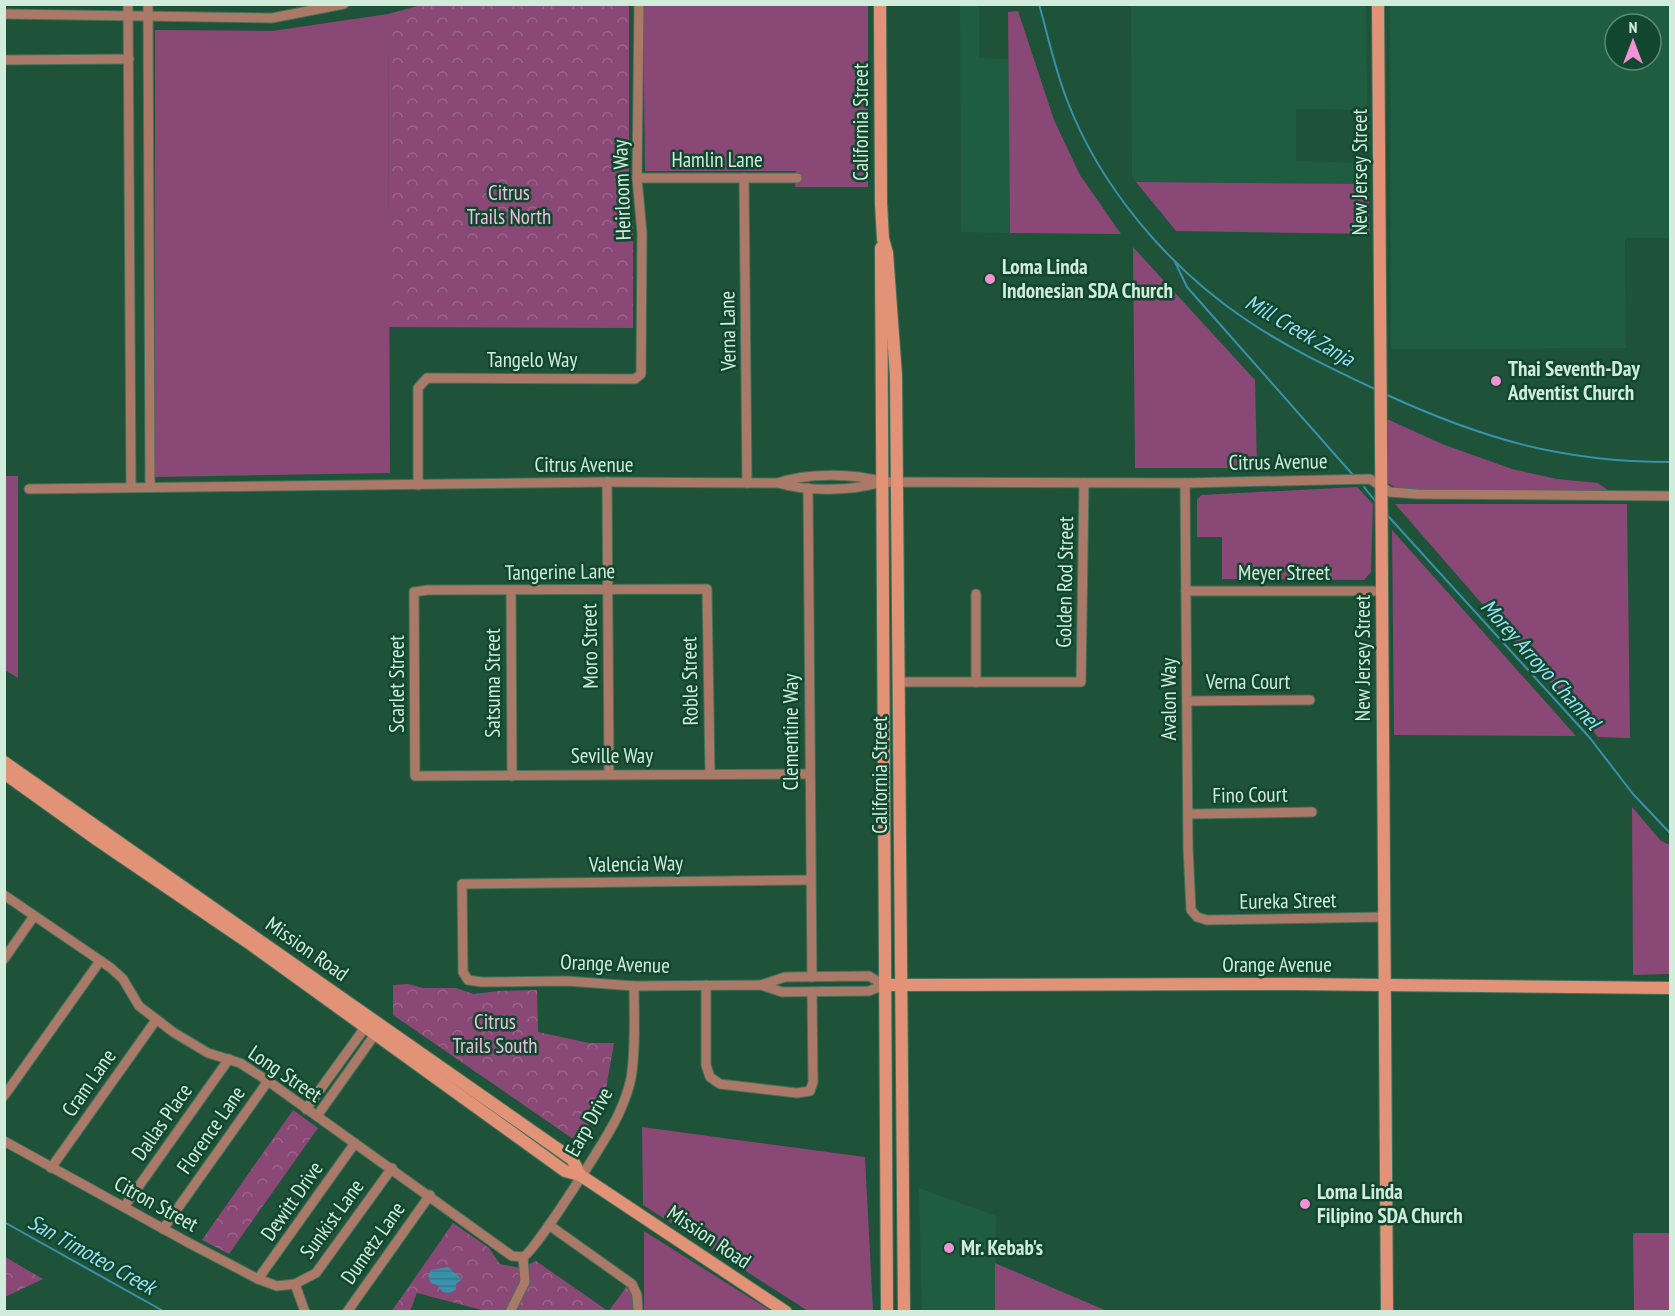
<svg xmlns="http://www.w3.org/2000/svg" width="1675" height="1316" viewBox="0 0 1675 1316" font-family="'PT Sans Narrow',sans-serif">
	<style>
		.built { fill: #1f5d40; fill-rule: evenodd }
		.grass { fill: #8a4876 }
		.park { fill: url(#park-crowns) }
		.water { fill: url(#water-rules) }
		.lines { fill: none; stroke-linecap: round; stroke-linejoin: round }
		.stream { stroke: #3892ac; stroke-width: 2 }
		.street-casing { stroke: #42715a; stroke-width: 11 }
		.secondary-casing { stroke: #42715a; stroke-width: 14 }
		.street { stroke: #ab7967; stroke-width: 9 }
		.secondary { stroke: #e29377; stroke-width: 12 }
		.poi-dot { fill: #f491d4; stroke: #11472f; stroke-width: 2 }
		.labels { text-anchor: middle; stroke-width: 5; stroke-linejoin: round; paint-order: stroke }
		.street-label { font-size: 21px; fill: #d2ecdc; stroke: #11472f }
		.park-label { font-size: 21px; fill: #f1bdde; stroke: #11472f }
		.poi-label { font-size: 21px; font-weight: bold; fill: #d2ecdc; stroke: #11472f; text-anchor: start }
		.water-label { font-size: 22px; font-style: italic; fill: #9cdff4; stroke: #11472f }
	</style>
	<defs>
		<pattern id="park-crowns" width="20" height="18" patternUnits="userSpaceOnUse" patternTransform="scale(1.5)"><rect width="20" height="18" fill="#8a4876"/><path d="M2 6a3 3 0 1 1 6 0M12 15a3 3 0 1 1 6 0" fill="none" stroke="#9a6389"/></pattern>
		<pattern id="water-rules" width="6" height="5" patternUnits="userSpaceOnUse" patternTransform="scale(1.5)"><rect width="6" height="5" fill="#3892ac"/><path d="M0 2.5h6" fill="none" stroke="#3a7887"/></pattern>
	</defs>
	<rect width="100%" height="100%" fill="#1e5239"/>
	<g class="built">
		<polygon points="960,5 979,5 979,58 1009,59 1010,233 961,232"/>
		<polygon points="1131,5 1366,5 1367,110 1296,109 1296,161 1368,163 1368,184 1136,182 1132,176"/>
		<path d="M1390 5H1670V238H1625L1626 348 1391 349ZM1615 24H1651V60H1615Z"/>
		<polygon points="919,1188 996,1216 995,1311 922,1311"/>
	</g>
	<g class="grass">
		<polygon points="643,5 868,5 868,187 795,187 796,171 645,171"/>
		<polygon points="1018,11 1054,120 1080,175 1121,234 1010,233 1008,12"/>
		<polygon points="388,14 390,473 155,477 155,30 272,31"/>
		<polygon points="1136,182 1368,184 1370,234 1176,231"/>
		<polygon points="1133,247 1255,380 1257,468 1135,468"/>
		<polygon points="1385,418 1442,444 1512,469 1557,479 1598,483 1610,492 1397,489 1387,482"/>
		<polygon points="5,476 18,476 18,678 5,670"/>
		<polygon points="1357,487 1373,504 1371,572 1364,580 1222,579 1222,537 1197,537 1197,500 1201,495"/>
		<polygon points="1395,504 1627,504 1630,738 1598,737"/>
		<polygon points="1392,530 1576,736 1394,735"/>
		<polygon points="1632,807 1661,841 1670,845 1670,974 1633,975"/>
		<polygon points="642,1127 865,1157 873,1311 808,1311 643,1205"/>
		<polygon points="644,1231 771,1311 644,1311"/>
		<polygon points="1633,1233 1670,1233 1670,1311 1634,1311"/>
		<polygon points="995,1263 1107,1311 995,1311"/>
	</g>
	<g class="park">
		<polygon points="425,4 629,5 629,191 633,228 633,328 389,327 388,14"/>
		<polygon points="408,984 423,988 456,988 474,994 498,991 537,990 538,1032 589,1043 614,1043 603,1106 588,1126 584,1140 576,1141 393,1015 393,985"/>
		<polygon points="293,1110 318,1128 229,1254 202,1240"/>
		<polygon points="453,1223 489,1248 500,1264 521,1268 536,1261 608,1311 486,1311 417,1293 410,1311 391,1312"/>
		<polygon points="5,1257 43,1279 5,1297"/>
		<polygon points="627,1286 633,1298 634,1311 608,1312"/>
	</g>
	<polygon class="water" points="448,1267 462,1279 456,1284 456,1290 449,1293 443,1292 437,1285 431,1283 428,1276 431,1270"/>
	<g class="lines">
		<g class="stream">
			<path d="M1039 4C1048 36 1055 70 1067 100 1100 187 1168 267 1245 319 1286 347 1332 369 1377 390"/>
			<polyline points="1175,262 1187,287 1353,475"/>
			<path d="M1385 394C1483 439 1562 462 1670 462"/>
			<polyline points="1364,487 1376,502"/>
			<polyline points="1388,516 1590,738 1633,794 1670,833"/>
			<polyline points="4,1222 165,1312"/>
		</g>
		<g class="street-casing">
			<g id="street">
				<polyline points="128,4 131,487"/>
				<polyline points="148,4 150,487"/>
				<polyline points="4,14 272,18 344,4"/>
				<polyline points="4,60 129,59"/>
				<polyline points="637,178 797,178"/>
				<polyline points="744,178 747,483"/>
				<polyline points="607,482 609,774"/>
				<path d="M778 483C805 473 854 473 882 482"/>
				<polyline points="1185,483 1188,848 1191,910 1197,917 1207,920 1384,917"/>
				<polyline points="418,485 418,388 427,378 635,379 641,374 642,233 637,178 639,4"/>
				<polyline points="808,488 812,977"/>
				<path d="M29 489 607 482 778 483C808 492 852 491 882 482L1185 483 1370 479 1390 492 1417 494 1670 496"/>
				<polyline points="511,591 512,776"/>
				<polyline points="1186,591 1382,591"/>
				<polyline points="976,594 976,682"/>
				<polyline points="899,682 1081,682 1084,483"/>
				<polyline points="1187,701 1310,700"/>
				<polyline points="710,774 707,589 428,590 414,592 415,776 809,774"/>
				<polyline points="1188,814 1312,812"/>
				<polyline points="810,880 462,884 463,972 468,980 482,982 567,981 634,986 761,985 782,992 869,991 884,985"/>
				<polyline points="4,895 111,968 123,979 139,1006 173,1032 208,1053 240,1063 268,1081 512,1256 523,1257"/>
				<polyline points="4,959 34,916"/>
				<polyline points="706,985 706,1065 710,1077 720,1084 797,1093 810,1091 813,1082 812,992"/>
				<polyline points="761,985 785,977 869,976 884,985"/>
				<polyline points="4,1096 100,961"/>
				<polyline points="306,1109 369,1022"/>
				<polyline points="317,1116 378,1030"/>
				<polyline points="4,1141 189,1243 258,1279 277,1286 295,1284 316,1273 392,1168"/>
				<polyline points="51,1168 156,1020"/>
				<polyline points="124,1207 229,1059"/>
				<polyline points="549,1225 632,1284 637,1295 638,1312"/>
				<polyline points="163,1229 268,1081"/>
				<path d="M523 1257C535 1252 611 1132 619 1113 624 1102 629 1089 631 1078 636 1048 634 1016 634 986"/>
				<polyline points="258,1279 355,1143"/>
				<polyline points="295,1284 305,1312"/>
				<polyline points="347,1312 430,1195"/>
				<polyline points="510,1312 525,1282 523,1257"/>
			</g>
		</g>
		<g class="secondary-casing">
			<g id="secondary">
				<polyline points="880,4 881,203 883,239 887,253 896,376 904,1312"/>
				<polyline points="1378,4 1387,1312"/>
				<polyline points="881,248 887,1312"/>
				<polyline points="4,762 572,1159 580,1175"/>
				<polyline points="4,773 99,841 249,943 565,1171 580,1175 786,1312"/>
				<polyline points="891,985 1291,984 1670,988"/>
			</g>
		</g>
		<use href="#street" class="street"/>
		<use href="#secondary" class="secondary"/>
	</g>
	<g class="poi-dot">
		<circle cx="990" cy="279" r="6"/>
		<circle cx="1496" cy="381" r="6"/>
		<circle cx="1305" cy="1204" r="6"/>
		<circle cx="949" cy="1248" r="6"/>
	</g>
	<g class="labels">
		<g class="street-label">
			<text transform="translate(861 122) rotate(-90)" y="7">California Street</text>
			<text x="717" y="167">Hamlin Lane</text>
			<text transform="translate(1360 172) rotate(-90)" y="7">New Jersey Street</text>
			<text transform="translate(622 190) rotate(-92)" y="7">Heirloom Way</text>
			<text transform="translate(728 331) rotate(-91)" y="7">Verna Lane</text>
			<text x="532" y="367">Tangelo Way</text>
			<text transform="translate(1278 462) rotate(-1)" y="7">Citrus Avenue</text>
			<text x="584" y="472">Citrus Avenue</text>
			<text transform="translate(560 572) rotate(-1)" y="7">Tangerine Lane</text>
			<text x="1284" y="580">Meyer Street</text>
			<text transform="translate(1065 582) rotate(-89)" y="7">Golden Rod Street</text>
			<text transform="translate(590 646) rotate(-91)" y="7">Moro Street</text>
			<text transform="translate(1363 658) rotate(-90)" y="7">New Jersey Street</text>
			<text transform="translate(690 681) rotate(-91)" y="7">Roble Street</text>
			<text x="1248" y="689">Verna Court</text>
			<text transform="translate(493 683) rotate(-90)" y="7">Satsuma Street</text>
			<text transform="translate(397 684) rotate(-90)" y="7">Scarlet Street</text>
			<text transform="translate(1169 699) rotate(-90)" y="7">Avalon Way</text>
			<text transform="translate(791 732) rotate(-90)" y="7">Clementine Way</text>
			<text x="612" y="763">Seville Way</text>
			<text transform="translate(880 775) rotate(-90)" y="7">California Street</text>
			<text transform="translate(1250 795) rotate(-1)" y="7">Fino Court</text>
			<text transform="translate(636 864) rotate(-1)" y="7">Valencia Way</text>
			<text transform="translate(1288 901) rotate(-1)" y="7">Eureka Street</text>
			<text transform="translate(307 949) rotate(35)" y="7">Mission Road</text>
			<text transform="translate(615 964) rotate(2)" y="7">Orange Avenue</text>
			<text x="1277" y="972">Orange Avenue</text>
			<text transform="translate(285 1074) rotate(34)" y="7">Long Street</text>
			<text transform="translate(89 1083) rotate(-55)" y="7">Cram Lane</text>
			<text transform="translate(162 1122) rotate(-55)" y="7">Dallas Place</text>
			<text transform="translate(589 1122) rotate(-61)" y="7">Earp Drive</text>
			<text transform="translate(211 1130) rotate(-55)" y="7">Florence Lane</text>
			<text transform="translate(292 1201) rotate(-55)" y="7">Dewitt Drive</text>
			<text transform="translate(156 1204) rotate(29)" y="7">Citron Street</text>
			<text transform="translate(332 1219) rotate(-54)" y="7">Sunkist Lane</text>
			<text transform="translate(709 1237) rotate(34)" y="7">Mission Road</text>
			<text transform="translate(373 1243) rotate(-55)" y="7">Dumetz Lane</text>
		</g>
		<g class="park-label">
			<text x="509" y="200">Citrus<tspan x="509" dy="24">Trails North</tspan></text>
			<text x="495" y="1029">Citrus<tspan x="495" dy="24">Trails South</tspan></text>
		</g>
		<g class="poi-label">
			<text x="1002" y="274">Loma Linda<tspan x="1002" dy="24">Indonesian SDA Church</tspan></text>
			<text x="1508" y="376">Thai Seventh-Day<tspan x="1508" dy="24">Adventist Church</tspan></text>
			<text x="1317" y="1199">Loma Linda<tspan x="1317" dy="24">Filipino SDA Church</tspan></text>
			<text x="961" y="1255">Mr. Kebab's</text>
		</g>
		<g class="water-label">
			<text transform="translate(1300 330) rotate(30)" y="8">Mill Creek Zanja</text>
			<text transform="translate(1541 664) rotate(48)" y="8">Morey Arroyo Channel</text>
			<text transform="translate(92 1254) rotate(29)" y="8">San Timoteo Creek</text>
		</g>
	</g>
	<rect width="1675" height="1316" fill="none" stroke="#d2ecdc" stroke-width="12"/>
	<g transform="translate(1633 42)"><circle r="28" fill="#11472f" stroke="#5e8974" stroke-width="1.5"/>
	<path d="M0-4.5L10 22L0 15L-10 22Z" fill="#f491d4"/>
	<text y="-9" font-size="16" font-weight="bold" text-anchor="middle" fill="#d2ecdc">N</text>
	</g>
</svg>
